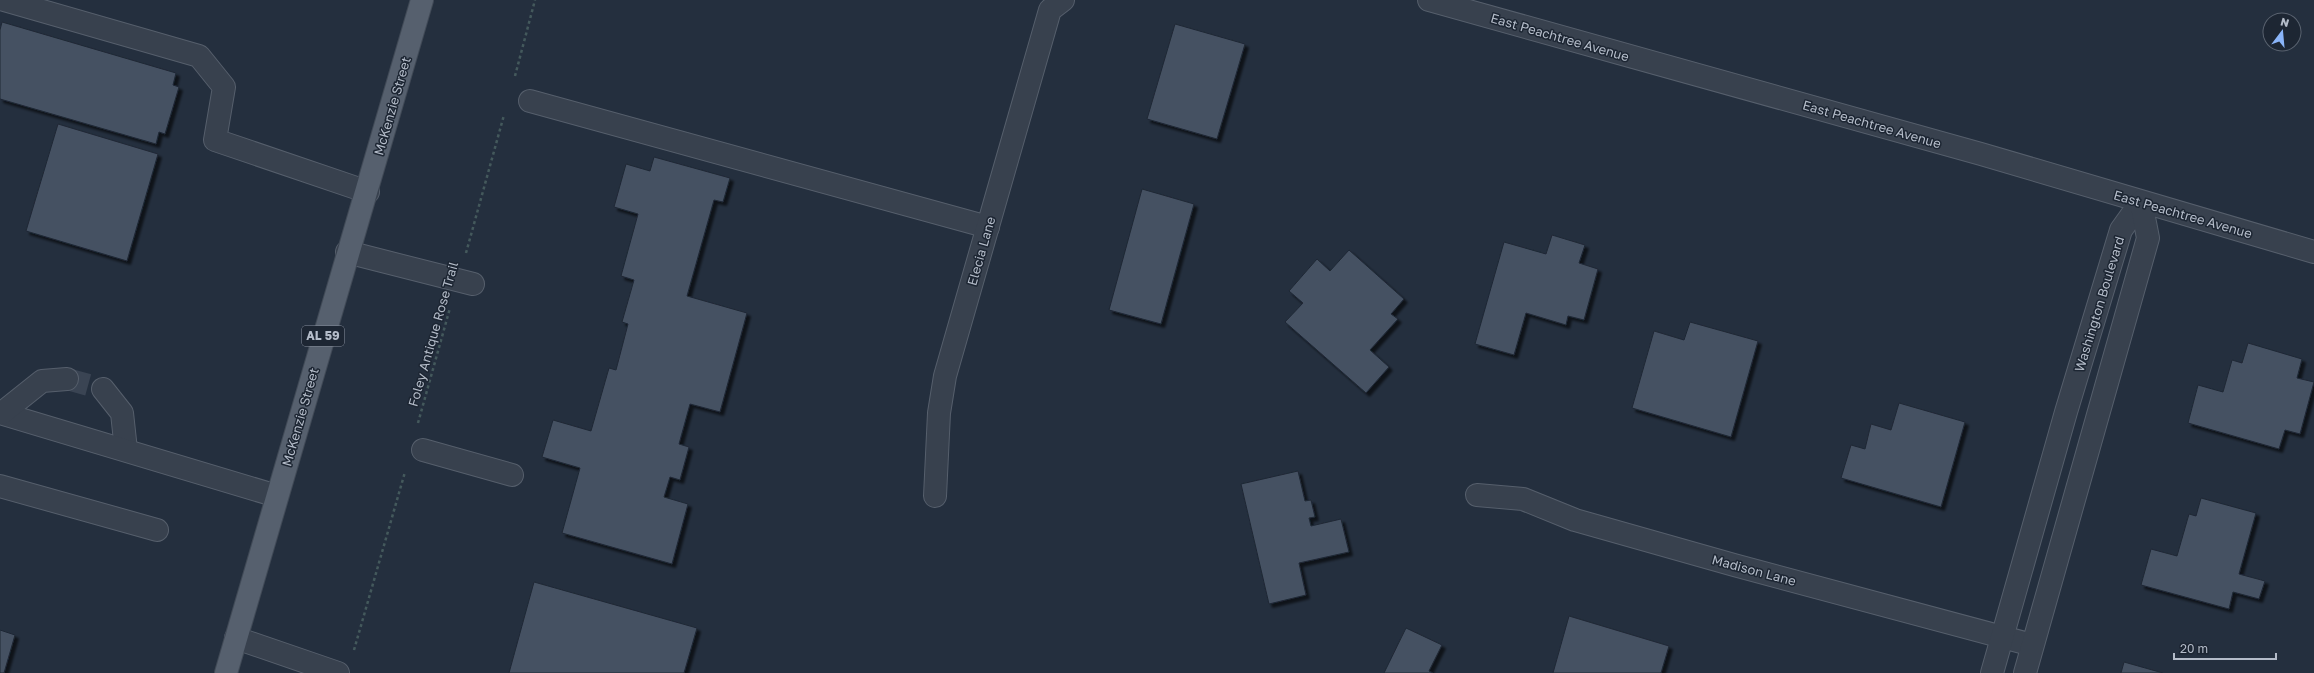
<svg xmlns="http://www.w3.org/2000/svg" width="2314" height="673" viewBox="0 0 2314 673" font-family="'Golos Text',sans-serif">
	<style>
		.building { fill: #455162; stroke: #1f2835; filter: url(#shadow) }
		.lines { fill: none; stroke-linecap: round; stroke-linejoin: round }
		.minor-tunnel { stroke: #3a4453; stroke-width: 22; stroke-dasharray: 22 11; stroke-linecap: butt }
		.minor-casing { stroke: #565f6c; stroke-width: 24 }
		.major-casing { stroke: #414a57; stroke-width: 24 }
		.path { stroke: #44595c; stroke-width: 2.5; stroke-dasharray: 3 3; stroke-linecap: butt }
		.minor { stroke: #38414e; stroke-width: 22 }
		.major { stroke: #56606e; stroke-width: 22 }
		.labels { text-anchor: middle; stroke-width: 3; stroke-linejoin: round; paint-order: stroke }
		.shield { fill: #1d2633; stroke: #878f9c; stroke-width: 1 }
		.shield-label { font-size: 12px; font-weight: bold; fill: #b4bcc9 }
		.street-label { font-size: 13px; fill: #b4bcc9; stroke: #1d2633 }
	</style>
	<defs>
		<filter id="shadow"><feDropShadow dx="3.5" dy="3.5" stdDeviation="1" flood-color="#0009"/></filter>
	</defs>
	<rect width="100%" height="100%" fill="#242f3e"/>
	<g class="building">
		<polygon points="2,22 176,73 173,85 179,87 165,134 159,132 156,144 0,99 0,30"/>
		<polygon points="1175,24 1245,44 1217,139 1147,119"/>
		<polygon points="58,124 158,154 127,261 26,231"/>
		<polygon points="654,157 730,178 723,202 714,200 687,296 747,313 720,412 690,404 679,444 689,447 680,480 670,477 664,497 688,504 672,564 562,533 580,468 542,457 553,420 591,431 609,368 616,370 628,324 622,322 634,280 621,276 638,214 614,207 626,164 650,171"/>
		<polygon points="1142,189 1194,204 1161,324 1109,310"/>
		<polygon points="1552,235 1585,245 1579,263 1598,269 1584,320 1568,316 1566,325 1526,313 1514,355 1475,344 1504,242 1546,254"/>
		<polygon points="1349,250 1404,299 1391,314 1398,319 1370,350 1389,367 1366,393 1285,322 1303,303 1289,291 1317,259 1330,271"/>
		<polygon points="1690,322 1758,341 1731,437 1632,408 1654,331 1684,340"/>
		<polygon points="2248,343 2302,359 2297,378 2314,382 2300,434 2285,430 2279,449 2188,423 2198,385 2223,392 2232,360 2242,363"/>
		<polygon points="1899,403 1965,422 1941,507 1841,478 1851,445 1865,449 1871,424 1891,430"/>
		<polygon points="1298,471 1305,501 1311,500 1315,517 1309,518 1311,526 1341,519 1349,552 1299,563 1306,595 1269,604 1241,484"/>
		<polygon points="2201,498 2256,513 2239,574 2265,581 2259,599 2233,592 2229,609 2141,585 2151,549 2177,556 2189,514 2196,516"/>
		<polygon points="534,582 697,628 684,673 509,673"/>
		<polygon points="1569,616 1669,646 1661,673 1553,673"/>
		<polygon points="1406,628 1442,645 1429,671 1433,673 1384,673"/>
		<polygon points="0,630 15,635 4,673 0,673"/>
		<polygon points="2124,662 2163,673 2121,673"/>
	</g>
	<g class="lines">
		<polyline class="minor-tunnel" points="67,379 103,389"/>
		<g class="minor-casing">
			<g id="minor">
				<polyline points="4,0 199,56 224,87 215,140 368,192"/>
				<polyline points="1429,0 1981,154 2314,252"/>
				<polyline points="530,101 988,227"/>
				<polyline points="347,252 473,284"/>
				<polyline points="103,389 122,413 126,450"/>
				<polyline points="0,413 277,496"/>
				<polyline points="2,413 42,381 67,379"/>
				<polyline points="423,450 512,475"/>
				<polyline points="0,486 157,530"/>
				<polyline points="1477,495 1523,499 1575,520 1734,565 2032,645"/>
				<polyline points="935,496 939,413 945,376 1050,10 1063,0"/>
				<polyline points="236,638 338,673"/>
				<polyline points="1992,673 2066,412 2121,230 2141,202"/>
				<polyline points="2025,673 2148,238 2141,202"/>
			</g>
		</g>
		<g class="major-casing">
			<polyline id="major" points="226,673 422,0"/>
		</g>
		<g class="path">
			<polyline points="515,76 535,0"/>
			<polyline points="466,253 504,115"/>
			<polyline points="418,423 450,308"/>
			<polyline points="354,650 405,472"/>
		</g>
		<use href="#minor" class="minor"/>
		<use href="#major" class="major"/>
	</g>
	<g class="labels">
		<rect class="shield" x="302" y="326" width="42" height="20" rx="3"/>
		<g class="shield-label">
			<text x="323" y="340">AL 59</text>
		</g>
		<g class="street-label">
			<text transform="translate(1560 37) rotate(16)" y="5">East Peachtree Avenue</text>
			<text transform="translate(392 106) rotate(-74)" y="5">McKenzie Street</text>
			<text transform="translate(1872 124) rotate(16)" y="5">East Peachtree Avenue</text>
			<text transform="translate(2183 214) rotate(16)" y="5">East Peachtree Avenue</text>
			<text transform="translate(981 251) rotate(-74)" y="5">Elecia Lane</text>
			<text transform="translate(2099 304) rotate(-73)" y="5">Washington Boulevard</text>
			<text transform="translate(433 334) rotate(-74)" y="5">Foley Antique Rose Trail</text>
			<text transform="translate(300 417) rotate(-74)" y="5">McKenzie Street</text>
			<text transform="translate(1754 570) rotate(15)" y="5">Madison Lane</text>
		</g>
	</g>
	<g transform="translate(2282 32) rotate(16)"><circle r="19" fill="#1d2633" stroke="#59626f"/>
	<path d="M0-3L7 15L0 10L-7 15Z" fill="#8ab4f8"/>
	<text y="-6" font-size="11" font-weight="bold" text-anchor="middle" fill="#b4bcc9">N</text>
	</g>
	<path d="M2174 653v6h102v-6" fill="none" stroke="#b4bcc9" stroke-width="2"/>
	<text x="2180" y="653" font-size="12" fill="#b4bcc9" stroke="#1d2633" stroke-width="3" paint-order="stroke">20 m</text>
</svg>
